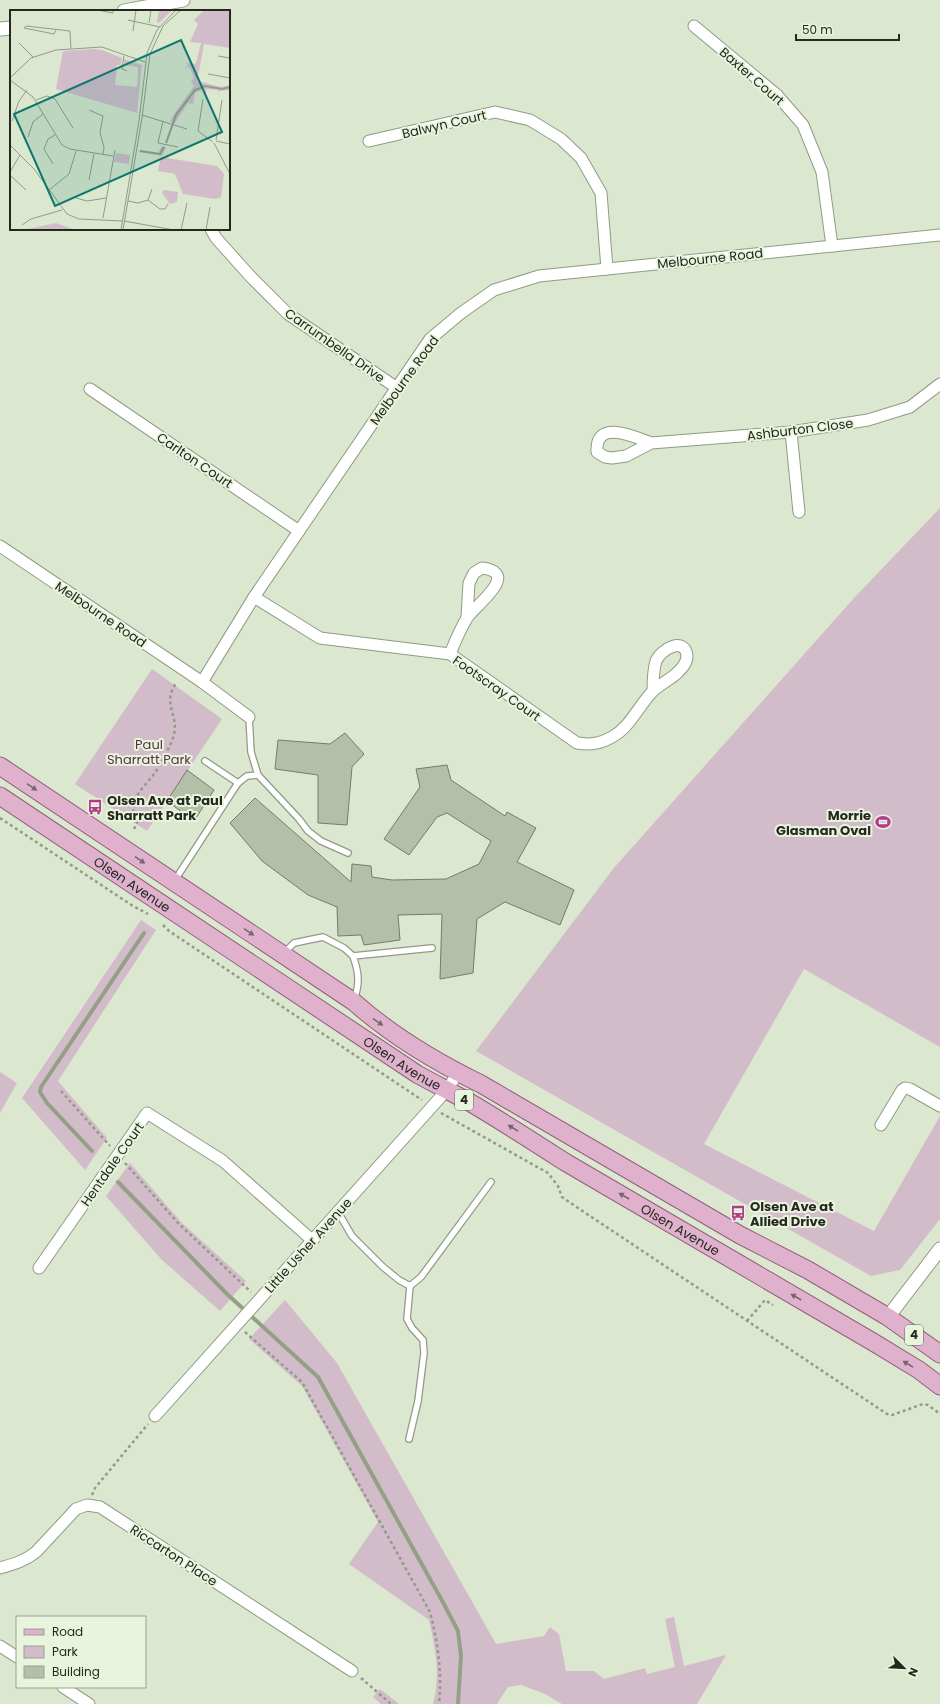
<svg xmlns="http://www.w3.org/2000/svg" width="940" height="1704" viewBox="0 0 940 1704" font-family="Poppins,sans-serif">
	<style>
		.green { fill: #d3bcc9 }
		.lines { fill: none; stroke-linecap: round; stroke-linejoin: round }
		.stream { stroke: #93a085; stroke-width: 4 }
		.building { fill: #b4bfa8; stroke: #737d68 }
		.service-casing { stroke: #909b84; stroke-width: 8 }
		.minor-casing { stroke: #909b84; stroke-width: 13 }
		.tertiary-casing { stroke: #909b84; stroke-width: 15 }
		.primary-casing { stroke: #905f7b; stroke-width: 19 }
		.path { stroke: #929b89; stroke-width: 2.5; stroke-dasharray: 3 3; stroke-linecap: butt }
		.service { stroke: #fff; stroke-width: 5.5 }
		.minor { stroke: #fff; stroke-width: 11 }
		.tertiary { stroke: #fff; stroke-width: 13 }
		.primary { stroke: #dfb1cd; stroke-width: 17 }
		.oneway { fill: #78666e }
		.labels { text-anchor: middle; stroke-width: 4; stroke-linejoin: round; paint-order: stroke }
		.shield { fill: #e9f4dc; stroke: #5f6558; stroke-width: 1 }
		.shield-label { font-size: 12px; font-weight: bold; fill: #242820 }
		.street-label { font-size: 13px; fill: #242820; stroke: #e9f4dc }
		.park-label { font-size: 13px; fill: #592f49; stroke: #e9f4dc }
		.poi-label { font-size: 13px; font-weight: bold; fill: #242820; stroke: #e9f4dc; text-anchor: start }
		.inset-river { fill: none; stroke: #93a085; stroke-width: 2 }
		.inset-road { fill: none; stroke: #929b89; stroke-width: 1 }
		.view { fill: #0f766e; fill-opacity: 0.15; stroke: #0f766e; stroke-width: 2 }
		.inset-edge { fill: none; stroke: #242820; stroke-width: 2 }
	</style>
	<rect width="100%" height="100%" fill="#dbe7cf"/>
	<g class="green">
		<polygon points="940,508 940,1047 804,969 704,1144 874,1231 940,1116 940,1219 900,1270 871,1276 476,1051 613,869 854,598"/>
		<polygon points="152,669 222,719 147,831 75,784"/>
		<polygon points="141,920 156,930 58,1081 107,1138 85,1170 22,1098"/>
		<polygon points="0,1072 17,1083 0,1113"/>
		<polygon points="130,1163 182,1223 246,1281 220,1311 162,1260 106,1196"/>
		<path d="M285 1300 337 1363 496 1644 544 1636 550 1627 559 1634 566 1671H594L604 1679 645 1668 647 1674 675 1667 665 1619 674 1617 684 1666 726 1655 697 1704H562L545 1694 521 1685 508 1687 497 1704H433C441 1675 435 1648 429 1620L349 1564 378 1522 302 1386 249 1339Z"/>
		<polygon points="380,1689 399,1704 381,1704 373,1697"/>
	</g>
	<g class="lines">
		<g class="stream">
			<polyline points="92,1151 47,1103 40,1092 41,1087 144,933"/>
			<polyline points="118,1182 227,1294 318,1377 445,1606 458,1631 461,1656 458,1704"/>
		</g>
	</g>
	<g class="building">
		<polygon points="345,733 364,754 352,767 347,825 318,823 318,775 275,769 278,740 330,744"/>
		<polygon points="447,765 451,780 505,816 507,812 536,828 517,862 574,890 560,925 505,902 477,919 473,973 440,979 442,914 398,915 400,940 364,945 361,935 338,936 337,907 308,895 262,861 230,823 255,798 351,882 352,864 371,866 372,877 392,880 446,879 479,864 491,841 447,813 437,817 409,855 384,839 420,787 416,769"/>
		<polygon points="187,770 214,790 194,821 167,801"/>
	</g>
	<g class="lines">
		<g class="service-casing">
			<g id="service">
				<polyline points="249,717 251,752 258,775"/>
				<polyline points="238,783 247,776 258,775 299,819 308,831 321,841 348,853"/>
				<polyline points="175,880 238,783 205,761"/>
				<polyline points="284,953 294,943 323,937 344,948 353,956"/>
				<path d="M354 1000C360 983 359 973 353 956L432 948"/>
				<polyline points="338,1212 352,1236 383,1267 399,1280 410,1286 421,1277 491,1182"/>
				<polyline points="409,1439 418,1401 424,1353 423,1340 412,1328 407,1319 410,1286"/>
			</g>
		</g>
		<g class="minor-casing">
			<g id="minor">
				<polyline points="694,26 777,95 803,125 822,172 832,246"/>
				<polyline points="369,141 495,112 530,120 561,139 581,158 601,193 607,269"/>
				<polyline points="211,229 216,238 250,276 288,314 397,388"/>
				<polyline points="90,389 299,531"/>
				<polyline points="791,432 799,512"/>
				<path d="M651 443C635 437 595 418 597 452L605 457 612 458 626 456 651 443 791 432 868 420 910 407 940 384"/>
				<polyline points="0,546 202,682 249,717"/>
				<path d="M254 597 320 638 450 654 577 743C590 745 600 744 612 737 630 727 638 707 652 692 659 685 669 680 676 674 681 669 687 664 687 656 685 636 661 649 656 661 653 671 653 681 653 691"/>
				<path d="M450 654C455 642 460 629 467 618 474 606 522 573 482 568L474 573 469 583 467 617"/>
				<polyline points="202,682 254,597 430,339 461,313 494,290 539,276 940,235"/>
				<polyline points="881,1125 902,1090 905,1088 910,1089 940,1106"/>
				<polyline points="39,1268 147,1113 223,1161 312,1240"/>
				<polyline points="155,1416 446,1091 458,1073"/>
				<path d="M0 1568C14 1564 25 1561 36 1552L76 1509 87 1505 100 1507 352 1671"/>
				<polyline points="0,1646 17,1657"/>
				<polyline points="63,1687 89,1704"/>
			</g>
		</g>
		<g class="tertiary-casing">
			<g id="tertiary">
				<polyline points="124,11 183,0"/>
				<polyline points="0,29 11,28"/>
				<polyline points="888,1317 940,1249"/>
			</g>
		</g>
		<g class="primary-casing">
			<g id="primary">
				<path d="M0 766 354 1002C391 1035 436 1062 481 1084L740 1235 808 1270 888 1317 940 1354"/>
				<path id="s1" d="M0 796 417 1074C435 1084 453 1093 471 1103 503 1122 534 1142 565 1162L873 1342 919 1370 940 1386"/>
			</g>
		</g>
		<g class="path">
			<polyline points="0,818 133,906 148,914"/>
			<path d="M134 829 137 823C136 818 133 813 133 808 134 794 147 784 154 774 162 763 168 750 173 738 181 716 160 704 177 682"/>
			<polyline points="163,925 169,931 422,1100"/>
			<polyline points="61,1091 110,1146"/>
			<polyline points="441,1113 548,1173 558,1186 562,1197 575,1206 887,1414 892,1415 923,1404 928,1405 940,1414"/>
			<polyline points="125,1163 178,1223 251,1292"/>
			<polyline points="747,1321 765,1300 773,1305"/>
			<path d="M245 1332 302 1382 430 1612C438 1643 442 1671 439 1704"/>
			<polyline points="92,1495 95,1488 148,1424"/>
			<polyline points="361,1678 391,1704"/>
		</g>
		<use href="#service" class="service"/>
		<use href="#minor" class="minor"/>
		<use href="#tertiary" class="tertiary"/>
		<use href="#primary" class="primary"/>
	</g>
	<defs><path id="oneway-solid" d="M-6-.8H1V-3.2L6.5 0L1 3.2V.8H-6Z"/></defs>
	<g class="oneway">
		<use href="#oneway-solid" transform="translate(32 787) rotate(34)"/>
		<use href="#oneway-solid" transform="translate(140 860) rotate(34)"/>
		<use href="#oneway-solid" transform="translate(249 932) rotate(34)"/>
		<use href="#oneway-solid" transform="translate(378 1022) rotate(34)"/>
		<use href="#oneway-solid" transform="translate(513 1128) rotate(-149)"/>
		<use href="#oneway-solid" transform="translate(624 1196) rotate(-150)"/>
		<use href="#oneway-solid" transform="translate(796 1297) rotate(-150)"/>
		<use href="#oneway-solid" transform="translate(908 1364) rotate(-149)"/>
	</g>
	<defs>
		<g id="bus-bare" transform="scale(1.2)"><path d="M-5-6H5V4H4V6H2V4H-2V6H-4V4H-5ZM-3.5-4V0h7V-4ZM-3.5 1.2v1.5H-2V1.2ZM2 1.2v1.5H3.5V1.2Z" fill="#b43a8c" stroke="#e9f4dc" stroke-width="2.5" paint-order="stroke"/></g>
		<g id="stadium-bare" transform="scale(1.2)"><path d="M0-5a6.5 5 0 1 0 0 10a6.5 5 0 1 0 0-10ZM-3.5-1.8h7v3.6h-7Z" fill="#b43a8c" stroke="#e9f4dc" stroke-width="2.5" paint-order="stroke"/></g>
	</defs>
	<g fill-rule="evenodd">
		<use href="#bus-bare" x="95" y="807"/>
		<use href="#stadium-bare" x="883" y="822"/>
		<use href="#bus-bare" x="738" y="1213"/>
	</g>
	<g class="labels">
		<g class="shield">
			<rect x="455" y="1090" width="18" height="20" rx="3"/>
			<rect x="905" y="1325" width="18" height="20" rx="3"/>
		</g>
		<g class="shield-label">
			<text x="464" y="1104">4</text>
			<text x="914" y="1339">4</text>
		</g>
		<g class="street-label">
			<text transform="translate(752 76) rotate(41)" y="5">Baxter Court</text>
			<text transform="translate(444 124) rotate(-13)" y="5">Balwyn Court</text>
			<text transform="translate(710 258) rotate(-6)" y="5">Melbourne Road</text>
			<text transform="translate(335 345) rotate(35)" y="5">Carrumbella Drive</text>
			<text transform="translate(404 380) rotate(-54)" y="5">Melbourne Road</text>
			<text transform="translate(800 429) rotate(-7)" y="5">Ashburton Close</text>
			<text transform="translate(195 460) rotate(34)" y="5">Carlton Court</text>
			<text transform="translate(101 614) rotate(34)" y="5">Melbourne Road</text>
			<text transform="translate(497 688) rotate(35)" y="5">Footscray Court</text>
			<text dy="5" stroke="none"><textPath href="#s1" startOffset="159">Olsen Avenue</textPath></text>
			<text dy="5" stroke="none"><textPath href="#s1" startOffset="483">Olsen Avenue</textPath></text>
			<text transform="translate(112 1164) rotate(-55)" y="5">Hentdale Court</text>
			<text dy="5" stroke="none"><textPath href="#s1" startOffset="807">Olsen Avenue</textPath></text>
			<text transform="translate(308 1245) rotate(-48)" y="5">Little Usher Avenue</text>
			<text transform="translate(174 1555) rotate(33)" y="5">Riccarton Place</text>
		</g>
		<g class="park-label">
			<text x="149" y="749">Paul<tspan x="149" dy="15">Sharratt Park</tspan></text>
		</g>
		<g class="poi-label">
			<text x="107" y="805">Olsen Ave at Paul<tspan x="107" dy="15">Sharratt Park</tspan></text>
			<text x="871" y="820" text-anchor="end">Morrie<tspan x="871" dy="15">Glasman Oval</tspan></text>
			<text x="750" y="1211">Olsen Ave at<tspan x="750" dy="15">Allied Drive</tspan></text>
		</g>
	</g>
	<g transform="translate(10 10)">
		<rect width="220" height="220" fill="#dbe7cf"/>
		<path d="M149 0H162L149 13 147 12ZM194 0H220V38L194 34 187 71 211 77 220 75V80L209 81 210 88 208 80 197 79 195 85V79L189 81 185 83 183 94 178 93 165 113 160 111 164 104 184 76 181 71 184 68 181 60 179 57 174 59 178 56 176 53 185 54 187 50 191 33 180 32 188 14 184 10ZM83 39 92 40 112 48 111 55H107L105 75 127 77 128 57 114 55V49L132 55 127 103 46 79 53 41ZM152 136 156 137 152 146 129 142 130 140 148 143ZM106 143 120 145 119 154 104 152ZM151 147 207 156 214 164 211 187 205 189 173 184 165 164 148 161ZM154 180 168 182 167 192 160 194 152 183ZM46 213 65 220H13Z" fill="#d3bcc9"/>
		<path class="inset-river" d="M156 133 166 105 185 80 195 76 212 79 220 77M130 141 150 144 154 137"/>
		<path class="inset-road" d="M87 0 103 3V0M118 10 150 17M139 13 141 0M46 20 44 24 14 18 16 16 60 21 61 39M123 21 126 0M9 33 23 47M114 46 112 59 117 61M208 46 220 48M198 64 220 68M0 68 21 48 46 40 92 37 135 52M0 70 23 87 52 135 60 139 103 146M193 89 188 121 203 132M26 90 37 86 45 89 63 118M79 100 93 106 90 123 94 137 93 145M132 105 177 119M2 111 9 91 17 80M153 111 148 133 168 137M18 127 23 112 33 104M206 130 212 90M206 131 220 134M204 133 220 164M0 135 24 159 57 204 69 209 112 211M43 154 34 139 38 129 45 125M0 162 10 145M0 165 16 180M79 170 84 144M39 180 59 164 66 141M66 188 77 191 96 188M138 190 150 199H155L158 194M118 191 128 193 138 190 142 179M93 208 105 140M114 211 164 220M12 215 21 209 52 200M111 220 129 111 137 43 147 20 166 0M113 220 132 108 140 44 153 16 171 0M171 220 177 193M196 220 200 197"/>
		<path class="view" d="M171 30 212 122 45 196 4 104Z"/>
		<rect width="220" height="220" class="inset-edge"/>
	</g>
	<rect x="16" y="1616" width="130" height="72" fill="#e9f4dc" stroke="#9aa291"/>
	<rect x="24" y="1629" width="20" height="6" fill="#dfb1cd" stroke="#9aa291"/>
	<text x="52" y="1636" font-size="12" fill="#242820">Road</text>
	<rect x="24" y="1646" width="20" height="12" fill="#d3bcc9" stroke="#9aa291"/>
	<text x="52" y="1656" font-size="12" fill="#242820">Park</text>
	<rect x="24" y="1666" width="20" height="12" fill="#b4bfa8" stroke="#9aa291"/>
	<text x="52" y="1676" font-size="12" fill="#242820">Building</text>
	<g transform="translate(904 1668) rotate(114)" stroke="#e9f4dc" stroke-width="3" paint-order="stroke">
	<path d="M0-3L7 15L0 10L-7 15Z" fill="#242820"/>
	<text y="-6" font-size="11" font-weight="bold" text-anchor="middle" fill="#242820">N</text>
	</g>
	<path d="M796 34v6h103v-6" fill="none" stroke="#242820" stroke-width="2"/>
	<text x="802" y="34" font-size="12" fill="#242820" stroke="#e9f4dc" stroke-width="3" paint-order="stroke">50 m</text>
</svg>
